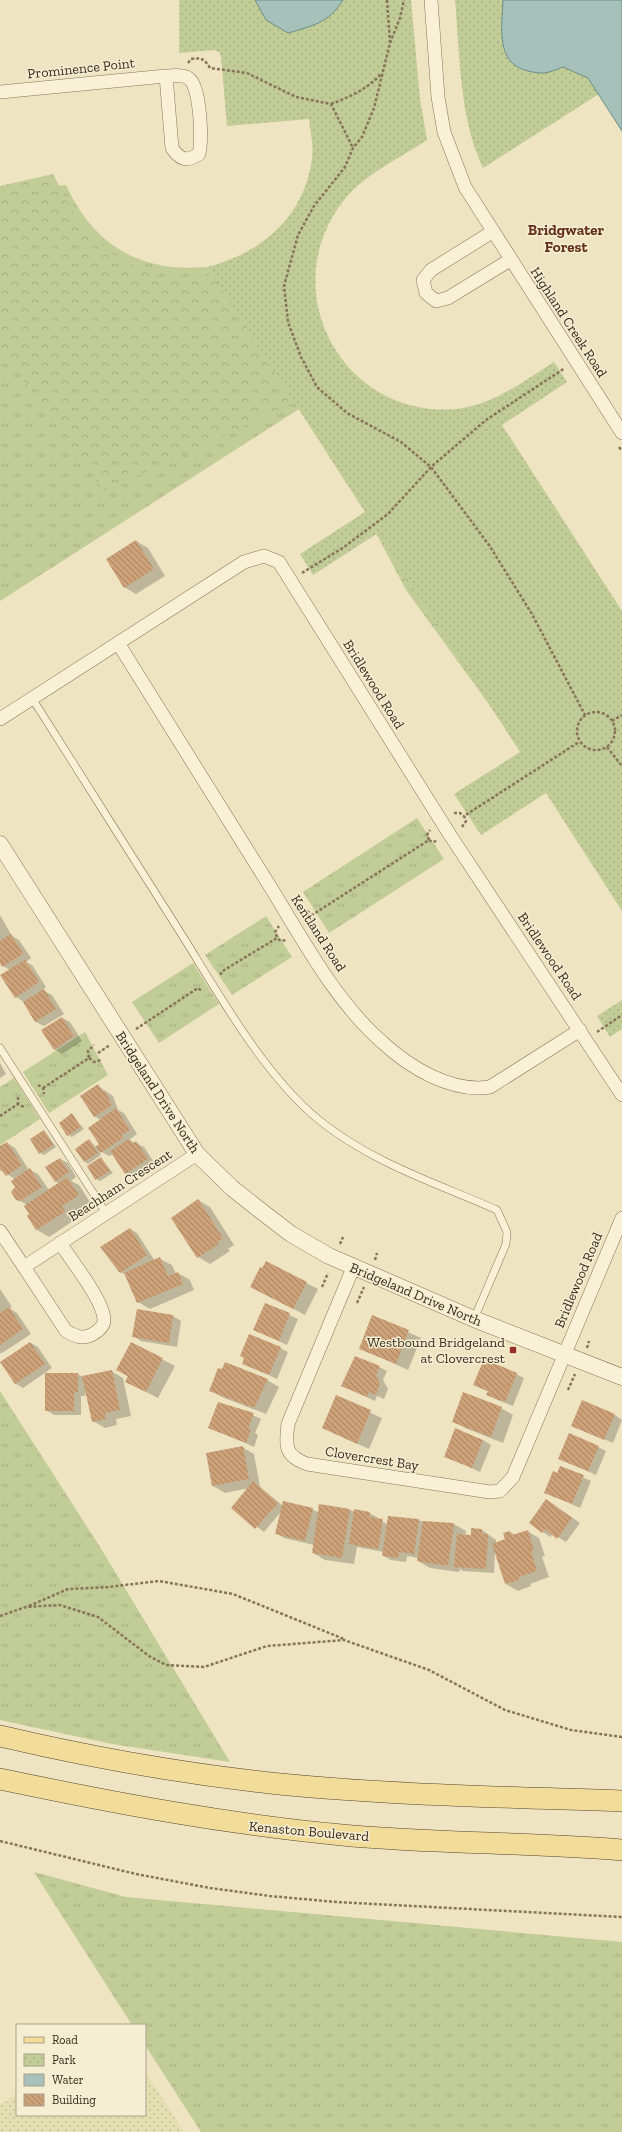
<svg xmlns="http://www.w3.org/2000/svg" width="622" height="2132" viewBox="0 0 622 2132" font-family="'Zilla Slab',serif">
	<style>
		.farmland { fill: url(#farmland-dots) }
		.grass { fill: url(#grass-tufts) }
		.forest { fill: url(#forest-crowns) }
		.park { fill: url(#park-dots) }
		.water { fill: #a5c1ba; stroke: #6b8f88 }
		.shadow { fill: #0003 }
		.building { fill: url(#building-back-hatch) }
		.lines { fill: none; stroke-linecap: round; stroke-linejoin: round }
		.service-casing { stroke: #887559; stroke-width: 8 }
		.minor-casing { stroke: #887559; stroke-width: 14 }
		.tertiary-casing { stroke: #887559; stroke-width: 17 }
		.primary-casing { stroke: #56432e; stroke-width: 22 }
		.path { stroke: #887559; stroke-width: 2.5; stroke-dasharray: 3 2; stroke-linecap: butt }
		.service { stroke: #f9f1d5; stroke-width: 7 }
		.minor { stroke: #f9f1d5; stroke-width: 13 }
		.tertiary { stroke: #f9f1d5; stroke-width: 16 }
		.primary { stroke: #f1dc9a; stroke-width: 21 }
		.poi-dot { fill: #973029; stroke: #f5eed2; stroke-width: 1.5 }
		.labels { text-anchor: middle; stroke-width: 3; stroke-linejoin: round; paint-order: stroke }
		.street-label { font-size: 14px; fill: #382c1d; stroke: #f5eed2 }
		.poi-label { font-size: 14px; fill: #382c1d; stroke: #f5eed2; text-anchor: end }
		.neighbourhood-label { font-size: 15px; font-weight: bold; fill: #64311d; stroke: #f5eed2 }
	</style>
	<defs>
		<pattern id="farmland-dots" width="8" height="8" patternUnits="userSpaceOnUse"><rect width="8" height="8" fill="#e4dfb0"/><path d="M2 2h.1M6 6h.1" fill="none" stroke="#c4c097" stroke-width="1.8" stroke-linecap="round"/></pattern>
		<pattern id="grass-tufts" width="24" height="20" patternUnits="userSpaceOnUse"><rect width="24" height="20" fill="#c2cc96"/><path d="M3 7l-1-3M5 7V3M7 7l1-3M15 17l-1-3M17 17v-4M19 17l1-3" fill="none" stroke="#a7af81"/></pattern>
		<pattern id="forest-crowns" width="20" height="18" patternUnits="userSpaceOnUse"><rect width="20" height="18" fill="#c2cc96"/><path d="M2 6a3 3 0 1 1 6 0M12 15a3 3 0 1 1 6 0" fill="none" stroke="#a7af81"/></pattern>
		<pattern id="park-dots" width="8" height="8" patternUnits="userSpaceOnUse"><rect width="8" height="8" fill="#c2cc96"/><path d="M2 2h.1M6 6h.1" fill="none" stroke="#a7af81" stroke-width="1.8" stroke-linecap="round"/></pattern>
		<pattern id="building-back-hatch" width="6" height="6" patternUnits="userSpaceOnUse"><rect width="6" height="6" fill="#cca178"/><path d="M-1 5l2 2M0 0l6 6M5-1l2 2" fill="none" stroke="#a78362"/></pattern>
	</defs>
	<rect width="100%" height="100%" fill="#eee4c2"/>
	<polygon class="farmland" points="145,2071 184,2132 0,2132 0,2105 17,2094 17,2115 145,2115"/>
	<g class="grass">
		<path d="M66 185C94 246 141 273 207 267L299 409 0 601V191Z"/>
		<polygon points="417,818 444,859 329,933 303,892"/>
		<polygon points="266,916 292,957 232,995 205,955"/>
		<polygon points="193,963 219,1004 159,1043 132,1002"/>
		<polygon points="85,1032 108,1075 49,1113 23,1072"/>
		<polygon points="14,1078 40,1119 0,1145 0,1087"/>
		<polygon points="0,1391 100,1547 230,1762 112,1744 0,1720"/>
		<polygon points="34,1872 126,1897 622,1942 622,2132 201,2132 145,2045 145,2025 132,2025"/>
	</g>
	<polygon class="forest" points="53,174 77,220 112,254 164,279 197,277 253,261 349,188 315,242 314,317 512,736 406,590 305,398 104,491 0,348 0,186"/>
	<g class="park">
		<path d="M179 0H411L420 99 427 140C400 158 365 174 344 200 273 290 343 419 457 409 493 405 524 381 554 362L567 382 502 425 622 611V911L546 793 481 835 454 794 520 752 378 533 313 575 300 554 365 512 207 267C262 253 304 217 312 159 314 146 310 131 309 119L227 126 221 57 219 52 214 50 179 53Z"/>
		<path d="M455 0H622L599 94 483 168C459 117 460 55 455 0Z"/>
		<polygon points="622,1000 622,1029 610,1037 597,1016"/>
	</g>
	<g class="water">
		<path d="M255 0H343C329 23 312 26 288 33L266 20Z"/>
		<path d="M503 0H622V131L588 78 563 67C547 73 545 75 528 71 495 64 502 26 503 0Z"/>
	</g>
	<g class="shadow">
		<polygon points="136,541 148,548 165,576 136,594 124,587"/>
		<polygon points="0,915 12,936 19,940 31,958 26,962 32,965 46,987 42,990 52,995 64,1014 44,1026 36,1022 24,1002 16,997 10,970 3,966 0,961"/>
		<polygon points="62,1018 70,1022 82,1041 62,1054 54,1049"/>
		<polygon points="0,1063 6,1074 0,1078"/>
		<polygon points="98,1086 113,1096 118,1110 124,1113 137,1134 129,1140 144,1147 155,1164 133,1178 125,1173 113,1154 109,1156 98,1150 101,1155 88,1164 85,1162 76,1149 89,1140 96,1147 100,1144 101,1120 94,1116"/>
		<polygon points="72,1115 84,1129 72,1137 68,1135"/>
		<polygon points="44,1132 47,1134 56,1147 44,1155 40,1153"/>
		<polygon points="7,1143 15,1148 29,1170 38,1174 49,1190 59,1184 55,1181 60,1159 68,1163 76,1177 71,1181 79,1185 90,1202 73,1213 76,1219 49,1237 37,1230 28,1216 30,1214 27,1205 17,1199 15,1179 0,1170 0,1147"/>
		<polygon points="101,1158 113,1173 100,1181 96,1179"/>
		<polygon points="198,1200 210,1207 234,1245 228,1249 230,1251 210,1264 198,1257 173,1219"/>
		<polygon points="130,1229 137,1233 155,1261 160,1259 172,1265 176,1274 178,1273 190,1280 194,1290 150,1309 138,1302 127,1276 121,1272"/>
		<polygon points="306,1283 318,1289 305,1315 251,1287"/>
		<polygon points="0,1289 12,1307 9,1308 17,1313 31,1334 2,1353 0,1353"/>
		<polygon points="265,1304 298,1319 287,1345 255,1330"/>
		<polygon points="138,1310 173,1316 181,1321 177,1347 141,1341 133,1336"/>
		<polygon points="372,1316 421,1338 408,1370 360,1348"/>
		<polygon points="31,1343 38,1347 52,1368 23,1388 16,1384 1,1362"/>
		<polygon points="131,1343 175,1366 158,1398 138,1388 129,1377 117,1370"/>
		<polygon points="280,1348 288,1352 277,1379 243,1363"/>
		<polygon points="379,1367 387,1371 383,1380 388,1389 384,1399 377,1396 375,1401 343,1386"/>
		<polygon points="111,1371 123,1378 131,1416 116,1419 117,1425 105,1428 93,1421 86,1391 85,1396 81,1396 81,1415 54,1415 46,1410 78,1374 83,1377"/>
		<polygon points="516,1374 524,1378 513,1406 495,1399 488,1395 489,1392 474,1385"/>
		<polygon points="267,1380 279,1387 266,1414 222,1397 210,1390"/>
		<polygon points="336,1397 382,1418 369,1449 323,1428"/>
		<polygon points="237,1408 261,1419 255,1433 258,1435 254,1447 209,1427"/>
		<polygon points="501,1408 513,1415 503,1443 465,1428 453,1421"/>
		<polygon points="615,1415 622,1420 613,1443 573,1426"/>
		<polygon points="483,1440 491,1445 480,1472 445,1456"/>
		<polygon points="242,1447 254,1454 260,1487 283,1506 312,1509 319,1513 350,1510 355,1512 369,1513 377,1517 377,1520 388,1524 419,1520 423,1522 454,1524 466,1531 465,1535 472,1536 482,1530 496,1540 496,1543 507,1540 510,1532 515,1535 527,1531 539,1538 545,1556 542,1557 549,1577 530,1584 531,1586 518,1591 506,1584 495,1551 494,1573 463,1571 460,1569 459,1572 430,1568 418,1561 419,1558 407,1556 406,1562 391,1560 384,1556 384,1552 357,1547 354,1564 325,1560 313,1553 314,1545 284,1538 276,1533 281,1512 264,1532 232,1508 249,1488 225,1493 213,1486"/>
		<polygon points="598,1447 606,1451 596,1475 559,1459"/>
		<polygon points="561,1467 591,1481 580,1508 545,1492"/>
		<polygon points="547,1500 580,1523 566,1542 553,1534 550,1537 543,1532"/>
	</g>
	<g class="building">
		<polygon points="136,540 154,569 124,588 106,559"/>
		<polygon points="11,934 23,954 2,967 0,963 0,941"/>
		<polygon points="25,960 39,982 15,998 0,975"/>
		<polygon points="44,989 56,1009 35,1022 23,1002"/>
		<polygon points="62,1017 74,1036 54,1050 41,1030"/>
		<polygon points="98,1084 103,1092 105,1091 112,1105 94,1117 80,1096"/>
		<polygon points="116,1108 130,1130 121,1135 123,1138 100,1153 96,1146 99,1144 88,1128"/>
		<polygon points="72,1113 81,1127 67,1136 59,1123"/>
		<polygon points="44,1130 53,1145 39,1154 30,1139"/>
		<polygon points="89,1139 98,1153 84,1162 75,1149"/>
		<polygon points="129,1139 133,1144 136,1141 148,1159 125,1174 110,1151"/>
		<polygon points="7,1142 22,1165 6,1176 0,1168 0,1146"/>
		<polygon points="101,1157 110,1171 95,1180 87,1166"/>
		<polygon points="60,1158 69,1172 55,1182 45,1167"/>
		<polygon points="30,1168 42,1187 20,1201 16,1200 11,1192 15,1187 11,1181"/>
		<polygon points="67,1177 79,1195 62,1206 65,1212 36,1230 27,1216 29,1214 24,1206"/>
		<polygon points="198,1199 223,1238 217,1242 219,1244 197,1258 171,1218"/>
		<polygon points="130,1228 147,1255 120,1273 100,1247"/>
		<polygon points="160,1257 168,1276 178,1272 183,1284 137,1303 124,1273"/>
		<polygon points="266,1261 307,1282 293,1309 250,1287 260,1267 262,1268"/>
		<polygon points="265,1303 290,1313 279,1341 253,1330"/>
		<polygon points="9,1307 23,1329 0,1345 0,1313"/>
		<polygon points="137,1309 173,1315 169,1343 132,1337"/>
		<polygon points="372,1315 409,1330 396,1364 359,1349"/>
		<polygon points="249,1334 281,1347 269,1375 242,1364 244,1358 240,1356"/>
		<polygon points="30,1342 45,1364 15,1384 0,1362"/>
		<polygon points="131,1342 163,1358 146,1392 125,1382 128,1376 116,1370"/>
		<polygon points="355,1356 380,1366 376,1375 380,1384 376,1395 369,1392 367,1397 341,1386"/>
		<polygon points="484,1359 517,1373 505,1402 486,1395 488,1391 473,1385"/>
		<polygon points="225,1362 268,1379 254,1408 209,1391 218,1368 222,1369"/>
		<polygon points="112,1370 120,1410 105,1413 106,1419 92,1422 82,1376"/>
		<polygon points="45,1373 78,1373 78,1392 74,1392 74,1411 45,1411"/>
		<polygon points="463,1392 502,1407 491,1437 452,1422"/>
		<polygon points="336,1395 371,1410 357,1444 322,1428"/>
		<polygon points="582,1400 615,1414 604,1440 571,1426"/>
		<polygon points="218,1402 254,1413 248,1428 251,1430 246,1443 208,1428"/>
		<polygon points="455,1428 483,1440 472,1468 444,1457"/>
		<polygon points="569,1433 599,1446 588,1471 558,1459"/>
		<polygon points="243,1446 249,1479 212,1486 206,1453"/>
		<polygon points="560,1466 584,1475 572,1504 544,1493 553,1471 557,1473"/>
		<polygon points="253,1481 278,1503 255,1529 231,1508"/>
		<polygon points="546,1499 572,1518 557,1539 545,1529 542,1533 529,1523"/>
		<polygon points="283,1501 313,1508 305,1541 275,1534"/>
		<polygon points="319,1504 350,1509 342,1558 312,1553"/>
		<polygon points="354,1509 370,1512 369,1517 383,1519 378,1549 349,1544"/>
		<polygon points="388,1516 419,1519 414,1554 399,1552 398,1558 382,1556"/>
		<polygon points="423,1521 454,1523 448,1566 417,1561"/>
		<polygon points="471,1528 482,1529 482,1534 488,1534 486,1569 454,1567 457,1534 471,1535"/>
		<polygon points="528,1530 534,1550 531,1551 537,1571 519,1577 519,1580 505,1584 492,1544 505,1539 503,1533 510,1531 512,1535"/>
	</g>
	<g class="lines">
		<g class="service-casing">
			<g id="service">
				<path d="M32 698C84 780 135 861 187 943 222 1000 267 1078 319 1120 372 1163 436 1183 497 1210L507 1232 506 1244 474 1319"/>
				<polyline points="0,1048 106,1213"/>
			</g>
		</g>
		<g class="minor-casing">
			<g id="minor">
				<polyline points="431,0 438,97 444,132 465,187 622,433"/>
				<path d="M0 92 166 76C173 76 181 74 188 78 201 85 202 140 199 154 187 162 180 160 172 148L166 76"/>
				<polyline points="492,232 431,270 423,280 426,293 436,301 448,298 510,260"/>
				<path d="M118 643C169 725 220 807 271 888 303 940 336 1002 382 1042 409 1067 451 1093 490 1087L580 1030"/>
				<polyline points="0,719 244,562 264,556 279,562 450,835 622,1095"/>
				<polyline points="0,1231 24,1267 197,1154"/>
				<path d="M24 1267 66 1331C75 1336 83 1340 93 1334 98 1331 104 1326 104 1320 104 1301 71 1260 60 1243"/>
				<path d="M353 1268 288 1424C285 1446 285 1456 307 1464L490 1492 500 1491 513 1477 622 1218"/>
			</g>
		</g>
		<g class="tertiary-casing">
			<polyline id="tertiary" points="0,844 197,1154 232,1188 261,1211 291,1234 329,1256 474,1319 622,1377"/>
		</g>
		<g class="primary-casing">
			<g id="primary">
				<path d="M0 1736C89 1757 179 1773 270 1783 387 1795 505 1797 622 1801"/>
				<path d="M0 1779C114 1803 226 1824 342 1835 435 1844 529 1842 622 1850"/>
			</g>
		</g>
		<g class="path">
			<polyline points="387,0 390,43 374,108 362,137 353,148 345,167 314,206 298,235 284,286 288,322 301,357 317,387 347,413 401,442 431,467 489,545 532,614 585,715"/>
			<polyline points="390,43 400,18 404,0"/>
			<path d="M188 63 191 59C202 57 205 60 210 68L247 73 296 97 331 104 353 148"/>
			<path d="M331 104C350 97 369 88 382 73"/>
			<polyline points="619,447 622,451"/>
			<polyline points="302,573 344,547 388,514 431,467 486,420 565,368"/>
			<circle cx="596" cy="731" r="19"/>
			<polyline points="612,721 622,715"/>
			<polyline points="607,747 622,766"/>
			<polyline points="454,813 460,813 464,816"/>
			<polyline points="462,827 466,821 464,816 579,742"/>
			<polyline points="429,840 427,835 430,830"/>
			<polyline points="302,912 307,911 312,915"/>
			<polyline points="310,925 313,920 312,915 429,840 432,842 437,841"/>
			<polyline points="277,937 275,932 279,926"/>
			<polyline points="221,975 221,972 277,938 281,941 286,940"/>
			<polyline points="136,1029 198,988 202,991"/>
			<polyline points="597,1032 622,1015"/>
			<polyline points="98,1053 110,1045"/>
			<polyline points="89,1058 88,1051 94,1045"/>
			<polyline points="38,1085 43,1088 44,1094"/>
			<polyline points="43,1088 89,1058 94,1062 101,1060"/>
			<polyline points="18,1097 18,1104"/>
			<polyline points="0,1116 18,1104 24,1107"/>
			<polyline points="340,1244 343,1237"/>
			<polyline points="375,1260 377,1253"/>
			<polyline points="322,1287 328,1273"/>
			<polyline points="357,1303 364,1287"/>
			<polyline points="587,1348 589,1341"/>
			<polyline points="568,1390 575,1374"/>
			<polyline points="29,1606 68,1589 108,1587 159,1581 233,1594 344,1639"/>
			<polyline points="0,1616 26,1607 60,1605 98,1617 149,1656 166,1665 204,1667 267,1646 344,1640 429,1670 505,1710 571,1730 622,1737"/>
			<polyline points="0,1841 136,1874 210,1888 270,1896 336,1902 622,1917"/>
		</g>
		<use href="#service" class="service"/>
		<use href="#minor" class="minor"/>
		<use href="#tertiary" class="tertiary"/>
		<use href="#primary" class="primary"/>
	</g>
	<rect class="poi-dot" x="509" y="1346" width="8" height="8" rx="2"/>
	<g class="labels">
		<g class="street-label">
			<text transform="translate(81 68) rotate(-6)" y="5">Prominence Point</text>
			<text transform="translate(569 322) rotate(57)" y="5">Highland Creek Road</text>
			<text transform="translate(374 684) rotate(58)" y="5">Bridlewood Road</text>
			<text transform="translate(319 933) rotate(57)" y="5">Kentland Road</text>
			<text transform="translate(550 956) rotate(56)" y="5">Bridlewood Road</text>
			<text transform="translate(158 1092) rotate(57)" y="5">Bridgeland Drive North</text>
			<text transform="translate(120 1185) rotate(-33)" y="5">Beachham Crescent</text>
			<text transform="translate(578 1280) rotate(-67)" y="5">Bridlewood Road</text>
			<text transform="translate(416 1294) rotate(23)" y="5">Bridgeland Drive North</text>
			<text transform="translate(372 1458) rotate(9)" y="5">Clovercrest Bay</text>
			<text transform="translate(309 1831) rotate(5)" y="5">Kenaston Boulevard</text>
		</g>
		<g class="poi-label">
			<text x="505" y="1347">Westbound Bridgeland<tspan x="505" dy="16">at Clovercrest</tspan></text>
		</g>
		<g class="neighbourhood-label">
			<text x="566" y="235">Bridgwater<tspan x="566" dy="17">Forest</tspan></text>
		</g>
	</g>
	<rect x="16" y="2024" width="130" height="92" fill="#f5eed2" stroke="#a9a08a"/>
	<rect x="24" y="2037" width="20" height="6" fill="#f1dc9a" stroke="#a9a08a"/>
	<text x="52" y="2044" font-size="12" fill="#382c1d">Road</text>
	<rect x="24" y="2054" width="20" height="12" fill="url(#park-dots)" stroke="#a9a08a"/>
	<text x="52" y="2064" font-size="12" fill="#382c1d">Park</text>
	<rect x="24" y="2074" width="20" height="12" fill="#a5c1ba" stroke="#a9a08a"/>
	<text x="52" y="2084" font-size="12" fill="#382c1d">Water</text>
	<rect x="24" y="2094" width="20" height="12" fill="url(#building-back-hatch)" stroke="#a9a08a"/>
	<text x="52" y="2104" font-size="12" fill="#382c1d">Building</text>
</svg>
